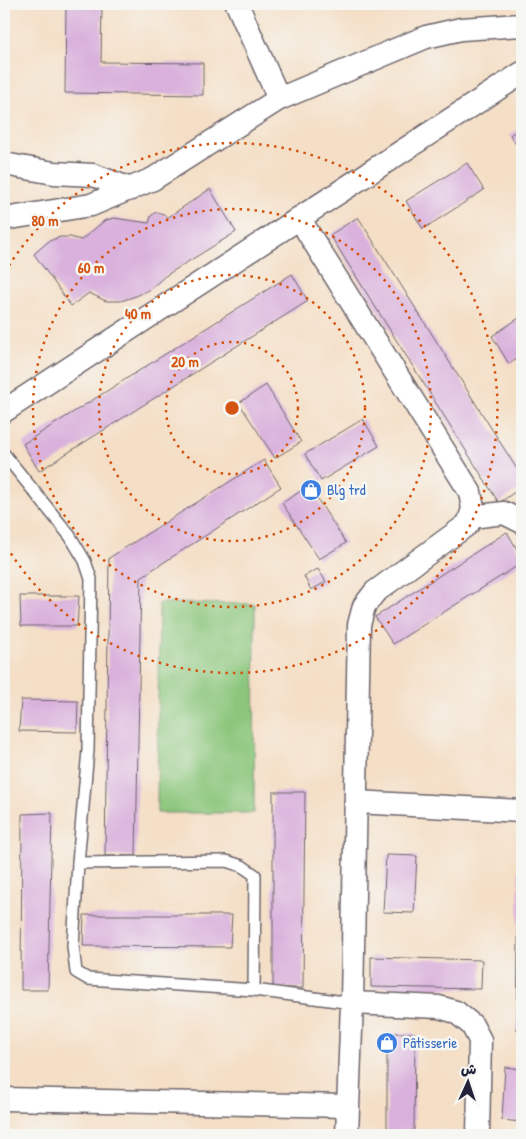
<svg xmlns="http://www.w3.org/2000/svg" width="526" height="1139" viewBox="0 0 526 1139" font-family="'Patrick Hand','Playpen Sans Arabic',sans-serif">
	<style>
		.green { fill: #8bc67b; stroke: #56745b }
		.building { fill: #d9b1dc }
		.lines { fill: none; stroke-linecap: round; stroke-linejoin: round }
		.lane-casing { stroke: #6c646b; stroke-width: 14 }
		.street-casing { stroke: #6c646b; stroke-width: 25 }
		.lane { stroke: #fff; stroke-width: 11 }
		.street { stroke: #fff; stroke-width: 22 }
		.ring { fill: none; stroke: #d45411; stroke-width: 2.5; stroke-dasharray: 2.5 5 }
		.labels { text-anchor: middle; stroke-width: 5; stroke-linejoin: round; paint-order: stroke }
		.shop-label { font-size: 15px; fill: #366cbe; stroke: #f6f6f2; text-anchor: start }
		.centre { fill: #d45411; stroke: #f6f6f2; stroke-width: 2.5 }
		.ring-label { font-size: 15px; text-anchor: middle; font-weight: bold; fill: #d45411; stroke: #f6f6f2; stroke-width: 5; stroke-linejoin: round; paint-order: stroke }
	</style>
	<rect width="100%" height="100%" fill="#f6f6f2"/>
	<filter id="ink" filterUnits="userSpaceOnUse"><feTurbulence type="fractalNoise" baseFrequency=".02" numOctaves="2"/><feDisplacementMap in="SourceGraphic" scale="10" xChannelSelector="R" yChannelSelector="G"/><feConvolveMatrix kernelMatrix="1 2 1 2 8 2 1 2 1" color-interpolation-filters="sRGB"/></filter>
	<filter id="wash" filterUnits="userSpaceOnUse"><feTurbulence type="fractalNoise" baseFrequency=".0096" numOctaves="4" result="noise"/><feDisplacementMap in="SourceGraphic" scale="20" xChannelSelector="R" yChannelSelector="G"/><feGaussianBlur stdDeviation="1.12" result="paint"/><feColorMatrix in="noise" values="0 0 0 0 0 0 0 0 0 0 0 0 0 0 0 0 0 1.4 0 .05"/><feComposite in="paint" operator="in"/></filter>
	<g filter="url(#wash)">
		<rect width="100%" height="100%" fill="#f4dec5"/>
		<polygon class="green" points="159,603 255,604 254,813 157,813"/>
		<g id="blocks">
			<g class="building">
				<polygon points="66,4 102,4 101,62 203,63 203,95 65,93"/>
				<polygon points="522,127 522,154 510,135"/>
				<polygon points="467,163 484,190 423,229 406,201"/>
				<polygon points="210,189 236,232 165,276 149,290 136,296 121,301 106,301 89,293 71,306 34,254 49,241 60,237 70,237 81,240 104,221 113,218 149,223 151,216 156,212 164,214 167,218"/>
				<polygon points="358,217 522,477 522,487 499,503 330,235"/>
				<polygon points="292,274 308,301 39,471 23,444"/>
				<polygon points="522,316 522,356 509,364 492,336"/>
				<polygon points="266,385 301,442 275,458 239,403"/>
				<polygon points="363,419 379,446 321,481 305,454"/>
				<polygon points="264,460 281,487 141,577 136,856 105,856 109,558"/>
				<polygon points="309,486 346,543 319,559 282,503"/>
				<polygon points="507,532 522,558 522,563 393,644 375,617"/>
				<polygon points="318,569 326,582 311,590 304,576"/>
				<polygon points="20,596 79,596 77,626 21,626"/>
				<polygon points="21,700 78,701 77,732 19,731"/>
				<polygon points="273,792 305,792 303,988 273,988"/>
				<polygon points="52,813 48,990 21,990 22,814"/>
				<polygon points="519,852 522,852 522,1030 517,1030"/>
				<polygon points="386,855 417,856 414,913 383,912"/>
				<polygon points="84,915 232,915 230,947 83,946"/>
				<polygon points="371,957 482,960 481,989 371,987"/>
				<polygon points="387,1033 415,1033 414,1135 387,1135"/>
				<polygon points="505,1067 522,1069 521,1122 502,1120"/>
			</g>
		</g>
	</g>
	<g filter="url(#ink)">
		<use href="#blocks" fill-opacity="0" stroke="#6c646b" stroke-width="1"/>
		<g class="lines">
			<g class="lane-casing">
				<g id="lane">
					<polyline points="4,454 70,536 85,561 91,579 88,750 78,863"/>
					<polygon points="226,861 242,866 255,875 254,990 88,979 76,972 73,946 78,863"/>
					<polyline points="254,990 352,1003"/>
				</g>
			</g>
			<g class="street-casing">
				<g id="street">
					<polyline points="237,4 279,99"/>
					<polyline points="4,164 54,173 93,175 131,189"/>
					<polyline points="299,218 470,492 473,509 468,524 375,592 364,606 359,625 352,1003 347,1135"/>
					<polyline points="4,219 91,205 153,179 279,99 426,37 461,29 522,25"/>
					<polyline points="4,411 522,73"/>
					<polyline points="471,517 504,513 522,522"/>
					<polyline points="356,802 522,811"/>
					<polyline points="352,1003 439,1007 456,1012 472,1025 480,1040 478,1135"/>
					<polyline points="4,1099 347,1106"/>
				</g>
			</g>
			<use href="#lane" class="lane"/>
			<use href="#street" class="street"/>
		</g>
	</g>
	<g class="ring">
		<circle cx="232" cy="408" r="66"/>
		<circle cx="232" cy="408" r="133"/>
		<circle cx="232" cy="408" r="199"/>
		<path d="M5 272A265 265 0 1 1 5 544"/>
	</g>
	<defs>
		<g id="shop-disc" transform="scale(1.125)"><circle r="9.5" fill="#3f7fe0" stroke="#f6f6f2"/><path d="M-5-2.5h2.3a2.7 3.5 0 0 1 5.4 0H5L5.5 6h-11ZM-1.5-2.5h3a1.5 2.3 0 0 0-3 0Z" fill="#fff"/></g>
	</defs>
	<g fill-rule="evenodd">
		<use href="#shop-disc" x="311" y="490"/>
		<use href="#shop-disc" x="387" y="1043"/>
	</g>
	<g class="labels">
		<g class="shop-label">
			<text x="327" y="495">Blg trd</text>
			<text x="403" y="1048">Pâtisserie</text>
		</g>
	</g>
	<circle cx="232" cy="408" r="8" class="centre"/>
	<g class="ring-label">
		<text x="45" y="226">80 m</text>
		<text x="91" y="273">60 m</text>
		<text x="138" y="319">40 m</text>
		<text x="185" y="367">20 m</text>
	</g>
	<rect width="526" height="1139" fill="none" stroke="#f6f6f2" stroke-width="20"/>
	<g transform="translate(468 1082) rotate(3)" stroke="#f6f6f2" stroke-width="4" paint-order="stroke">
	<path d="M0-4L9 19L0 12L-9 19Z" fill="#22223b"/>
	<text y="-8" font-size="14" font-weight="bold" text-anchor="middle" fill="#22223b">ش</text>
	</g>
</svg>
